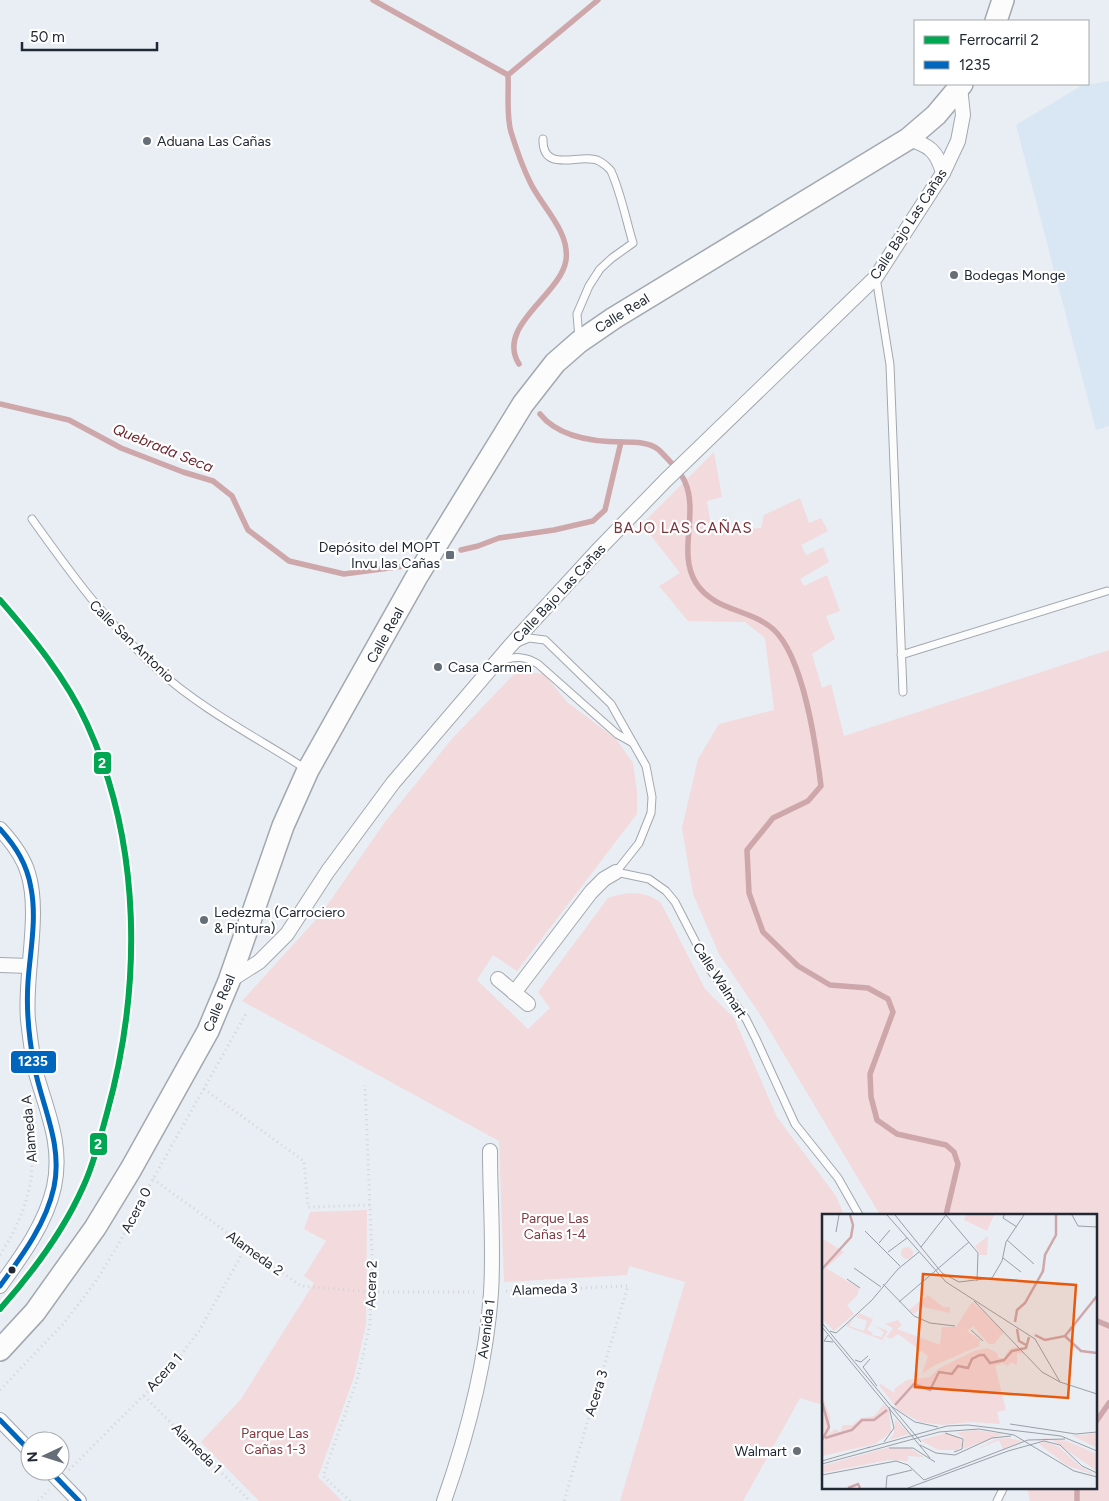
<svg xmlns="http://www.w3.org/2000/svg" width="1109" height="1501" viewBox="0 0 1109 1501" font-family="Figtree,sans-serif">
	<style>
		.built { fill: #d9e6f3 }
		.green { fill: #f2dadd }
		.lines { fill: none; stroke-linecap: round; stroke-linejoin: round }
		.stream { stroke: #cea7aa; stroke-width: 5.5 }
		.lane-casing { stroke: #a2a8af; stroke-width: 9 }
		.street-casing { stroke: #a2a8af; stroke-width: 16 }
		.primary-casing { stroke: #a2a8af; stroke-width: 24 }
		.path { stroke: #d2d4d5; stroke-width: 3; stroke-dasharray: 1 4; stroke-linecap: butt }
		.lane { stroke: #fcfcfd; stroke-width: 7 }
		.street { stroke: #fcfcfd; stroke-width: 14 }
		.primary { stroke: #fcfcfd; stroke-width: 21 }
		.bus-1-casing { stroke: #fff; stroke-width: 9 }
		.bus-1 { stroke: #0065bd; stroke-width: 5 }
		.rail-1-casing { stroke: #fff; stroke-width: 10 }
		.rail-1 { stroke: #00a651; stroke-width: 6 }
		.poi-dot { fill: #666e77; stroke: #fff; stroke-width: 2 }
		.bus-dot { fill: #202933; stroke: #fff; stroke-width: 2 }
		.labels { text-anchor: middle; stroke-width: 4.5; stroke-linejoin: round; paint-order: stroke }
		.poi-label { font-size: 14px; fill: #202933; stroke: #fff; text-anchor: start }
		.street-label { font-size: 14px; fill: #202933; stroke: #fff }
		.park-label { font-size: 14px; fill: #843a41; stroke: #fff }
		.water-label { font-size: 15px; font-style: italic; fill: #702831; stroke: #fff }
		.neighbourhood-label { font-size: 15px; letter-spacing: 1px; fill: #7c343b; stroke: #fff }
		.inset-river { fill: none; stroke: #cea7aa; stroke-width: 2.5 }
		.inset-road { fill: none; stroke: #999fa7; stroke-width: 1 }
		.view { fill: #e8590c; fill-opacity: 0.15; stroke: #e8590c; stroke-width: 2.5 }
		.inset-edge { fill: none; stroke: #202933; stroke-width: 2.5 }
		.line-badge { stroke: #fff; stroke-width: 2 }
		.badge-label { font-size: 14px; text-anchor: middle; font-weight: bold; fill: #fff }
	</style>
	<rect width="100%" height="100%" fill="#e9eef4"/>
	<polygon class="built" points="1109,81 1109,426 1096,430 1016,125 1081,86"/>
	<g class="green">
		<polygon points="714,452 722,497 707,501 712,532 761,528 764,515 800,498 809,523 821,518 828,531 801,545 806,555 823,547 829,562 800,579 804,586 827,575 840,611 826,616 835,639 812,654 822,688 831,684 844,736 1109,650 1109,1501 1030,1501 1027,1487 1095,1487 1095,1215 880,1215 761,1016 719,954 693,894 682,828 698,759 719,724 774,710 765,638 745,622 688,621 659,586 680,573 642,524"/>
		<path d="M517 671 544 674 567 702 616 739 633 763 637 792V814L517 971 493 955 477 980 528 1029 550 1008 538 992 608 898C626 892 645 890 661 903L705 989 734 1018 777 1117 836 1196 844 1215H823V1405L800 1398 743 1501H620L685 1282 629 1266 627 1275 504 1282 499 1141 242 1001 321 914 385 822 451 740Z"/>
		<polygon points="367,1210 366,1324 354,1377 318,1477 342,1501 259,1501 201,1442 241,1399 314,1283 304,1276 326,1241 304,1229 310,1212"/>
	</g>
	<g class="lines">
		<g class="stream">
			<polyline points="373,0 508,75"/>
			<path d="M519 364C495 326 561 295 566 260 570 231 541 206 530 182 522 166 516 148 511 132 506 115 509 93 508 75L598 0"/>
			<polyline points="0,404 69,420 121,448 183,472 213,481 232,496 248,530 289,561 344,574 404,566"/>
			<path d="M540 414C559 438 594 442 623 442 634 442 650 442 659 450 667 458 681 472 685 482 699 513 677 553 696 583 714 611 750 609 773 629 804 657 816 746 821 786L808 801 773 818 747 850 749 893 763 932 798 966 830 985 868 988 888 999 893 1012 870 1074 871 1097 877 1120 897 1134 946 1145 954 1152 958 1164 946 1215"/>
			<polyline points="461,550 478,546 499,538 554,530 593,521 605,510 621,442"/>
			<polyline points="1095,1320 1109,1326"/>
			<polyline points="1095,1423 1109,1403"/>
			<polyline points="1077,1487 1077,1501"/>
		</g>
		<g class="lane-casing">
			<g id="lane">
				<path d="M543 139C542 175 581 152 599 161 603 163 609 168 611 171 621 193 626 220 633 243L612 258 600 269 589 286 577 314 579 339"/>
				<polyline points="876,277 890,365 903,692"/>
				<path d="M32 519C72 575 106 622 158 670 201 709 256 737 306 769"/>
				<polyline points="517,643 529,638 545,640 611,704 633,743"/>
				<polyline points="901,655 1107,591"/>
				<path d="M501 661C515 656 525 656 538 664L617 734 633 743 646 766 652 797 651 813 639 843 616 872"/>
				<polyline points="616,872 649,879 666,891 675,902 709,968 746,1019 756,1039 795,1124 838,1178 859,1215"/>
				<polyline points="997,1501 1004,1487"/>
			</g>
		</g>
		<g class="street-casing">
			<g id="street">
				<path d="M908 139C929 145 937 151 943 173"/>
				<path d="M0 829C12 842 23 856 28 873 41 914 24 976 28 1020 30 1038 32 1055 36 1073 47 1112 63 1145 54 1187 46 1223 22 1256 0 1286"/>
				<polyline points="0,965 29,966"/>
				<polyline points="498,979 528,1004"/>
				<polyline points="229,981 259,962 287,934 328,871 393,783 510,646 600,548 665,481 876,277 943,173 958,141 963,115 960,87"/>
				<polyline points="514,993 591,892 604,879 616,872"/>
				<polyline points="0,1420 30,1451"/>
				<polyline points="50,1471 79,1501"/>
				<path d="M444 1501C468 1433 486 1365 491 1293 494 1246 490 1198 490 1151"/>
			</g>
		</g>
		<g class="primary-casing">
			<g id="primary">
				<polyline points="996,21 1003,0"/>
				<polyline points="0,1350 35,1312 95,1228 131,1169 208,1031 229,981 283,826 308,770 416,578 523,404 555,363 579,342 614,318 908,139 936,115 962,84"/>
			</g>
		</g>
		<g class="path">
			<polyline points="204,1089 304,1161 308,1207 371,1205"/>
			<polyline points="153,1179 301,1286 371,1292 477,1292"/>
			<path d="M0 1255C33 1203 38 1166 28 1106"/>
			<polyline points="506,1291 628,1286 564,1501"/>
			<polyline points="0,1390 64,1323 96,1281 118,1245 153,1179 247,1012"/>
			<polyline points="144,1396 250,1501"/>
			<polyline points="69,1470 170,1369 199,1331 246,1247"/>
			<polyline points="38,1501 49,1490"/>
			<polyline points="350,1501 323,1476 357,1380 370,1325 372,1256 365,1085"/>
		</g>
		<use href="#lane" class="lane"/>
		<use href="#street" class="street"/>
		<use href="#primary" class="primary"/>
		<g class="bus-1-casing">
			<g id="bus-1">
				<path d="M0 829C16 847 27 864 31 888 37 919 30 952 28 982 26 1010 29 1038 34 1065 42 1107 63 1144 54 1187 46 1224 22 1256 0 1286"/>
				<polyline points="0,1420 30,1451"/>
				<polyline points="50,1471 79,1501"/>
			</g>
		</g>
		<use href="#bus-1" class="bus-1"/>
		<g class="rail-1-casing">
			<path id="rail-1" d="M0 600C33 638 66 678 87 724 142 844 142 987 107 1113 100 1138 94 1164 83 1187 63 1232 33 1272 0 1309"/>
		</g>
		<use href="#rail-1" class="rail-1"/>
	</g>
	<g class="poi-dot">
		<circle cx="147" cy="141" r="5"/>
		<circle cx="954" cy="275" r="5"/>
		<rect x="445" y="550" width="10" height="10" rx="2.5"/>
		<circle cx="438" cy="667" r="5"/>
		<circle cx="204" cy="920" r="5"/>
		<circle cx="797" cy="1451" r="5"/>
	</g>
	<circle class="bus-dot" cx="12" cy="1270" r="4.5"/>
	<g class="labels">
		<g class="poi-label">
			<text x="157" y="146">Aduana Las Cañas</text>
			<text x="964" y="280">Bodegas Monge</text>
			<text x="440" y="552" text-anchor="end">Depósito del MOPT<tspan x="440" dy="16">Invu las Cañas</tspan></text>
			<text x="448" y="672">Casa Carmen</text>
			<text x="214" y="917">Ledezma (Carrociero<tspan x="214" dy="16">&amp; Pintura)</tspan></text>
			<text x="787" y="1456" text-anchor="end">Walmart</text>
		</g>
		<g class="street-label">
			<text transform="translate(908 224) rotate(-57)" y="5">Calle Bajo Las Cañas</text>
			<text transform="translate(622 313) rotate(-32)" y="5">Calle Real</text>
			<text transform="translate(559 593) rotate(-47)" y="5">Calle Bajo Las Cañas</text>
			<text transform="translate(385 635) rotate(-61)" y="5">Calle Real</text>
			<text transform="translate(132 641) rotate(44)" y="5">Calle San Antonio</text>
			<text transform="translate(720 980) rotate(57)" y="5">Calle Walmart</text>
			<text transform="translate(219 1003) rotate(-67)" y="5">Calle Real</text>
			<text transform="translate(29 1129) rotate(-95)" y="5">Alameda A</text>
			<text transform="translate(136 1210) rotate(-63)" y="5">Acera 0</text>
			<text transform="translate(255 1253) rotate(36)" y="5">Alameda 2</text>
			<text transform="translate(371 1284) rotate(-88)" y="5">Acera 2</text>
			<text transform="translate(545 1289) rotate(-2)" y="5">Alameda 3</text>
			<text transform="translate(486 1329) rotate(-83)" y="5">Avenida 1</text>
			<text transform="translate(164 1372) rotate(-48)" y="5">Acera 1</text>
			<text transform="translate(596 1393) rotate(-73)" y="5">Acera 3</text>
			<text transform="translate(197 1448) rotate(45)" y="5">Alameda 1</text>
		</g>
		<g class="park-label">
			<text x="555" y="1223">Parque Las<tspan x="555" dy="16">Cañas 1-4</tspan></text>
			<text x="275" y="1438">Parque Las<tspan x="275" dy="16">Cañas 1-3</tspan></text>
		</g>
		<g class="water-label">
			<text transform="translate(163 448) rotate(22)" y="5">Quebrada Seca</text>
		</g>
		<g class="neighbourhood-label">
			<text x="683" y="533">BAJO LAS CAÑAS</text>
		</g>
	</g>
	<g transform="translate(822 1214)">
		<rect width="275" height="275" fill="#e9eef4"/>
		<path d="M144 1H172L165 17 142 6ZM166 22 165 41H158L153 32ZM0 24 22 38 4 54 37 74 35 82 25 91 32 100 12 117 0 105ZM79 39a6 6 0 1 1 12 0a6 6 0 1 1-12 0ZM106 81 121 93H128V99L101 93 92 100 87 96ZM150 88 182 118 172 130H167L151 112 145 117 158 126 157 132 113 151 100 160 106 142 76 120 69 125 65 123 53 139 71 114 63 110 76 106 80 111 75 115 118 131 120 113H134ZM37 99 51 105 45 116 51 119 49 121 60 123 62 118 53 112 66 117 60 126 26 113 24 111 31 105 27 112 42 117 45 107 34 103ZM196 132 203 140 195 139V151L189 148 186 152 181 149 173 152 184 196 175 198 178 210 149 208 121 211 98 208 76 196 57 171 59 170 72 179 73 174 85 166 108 163 116 155 152 137 165 134 175 139 176 144H183L186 136ZM0 181 8 202V219L13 215 18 218 21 211H31L39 204 52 202 62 190 67 196 69 218 53 230 0 242ZM73 205 88 220 67 226 72 219ZM153 216 181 220 141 235 142 224 134 219ZM125 219 139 224 140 232 135 236H116L98 226ZM275 219V234L249 221H261ZM187 224 200 227 181 235 177 226 153 236 174 225ZM223 224 245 227 275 240V257L230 226 214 227 182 237ZM224 228 237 233 259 253 275 262 244 251 217 230ZM86 233 102 243 86 242V247L66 246 0 259V252L64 234Z" fill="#f2dadd"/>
		<path class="inset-river" d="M0 55 29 23 31 11 28 1M193 108 195 96 203 89 221 57 223 41 234 21V1M195 115 197 127 204 131M213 121 223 126 243 122 259 137 275 139M243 122 275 82M0 188 7 213 0 226M73 191 92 170 108 176 117 158 130 160 136 152 146 154 150 145 158 141H162L168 149 182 146 190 137 204 134 207 123M3 224 30 216 40 206H52L65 196M26 274 36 270 38 274"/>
		<path class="inset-road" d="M65 1 124 68 213 125 238 168 275 180M73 1 120 59 137 68 170 64 180 47 184 28 202 1M124 1 156 39 155 67M182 1 181 4 195 13M250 1 256 12 275 13M43 17 78 52M14 18 17 1M185 26 212 50M57 29 68 16M99 33 124 1M66 38 85 24M181 44 199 58M32 54 59 73M25 65 38 74M61 70 92 102 108 109 133 112M152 87 220 158 238 168M77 88 147 28M0 109 99 228M22 112 50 86 76 55 97 38M0 113 108 244M149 116 161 127M8 117 14 119 22 112M6 121 2 127 11 128M48 145 41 153 55 172M33 146 39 148 46 142M69 192 93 208 116 213M188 210 254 220 275 218M123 219 141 225 140 235 132 238M62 228 72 214 67 193M98 231 114 239 133 241 170 224 189 222M45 234 125 212 146 211 239 222 275 237M67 234H91L113 248M0 247 48 233M0 250 117 218 157 215 192 221 252 257 275 263M0 261 74 247 86 251 102 266 206 226 243 225M64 274 65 262 90 256M86 274 186 237 222 227 238 231 260 252 275 259"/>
		<path class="view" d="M101 60 254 71 246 184 93 173Z"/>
		<rect width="275" height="275" class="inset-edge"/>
	</g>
	<g class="line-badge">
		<rect x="93" y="751" width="19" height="24" rx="5" fill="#00a651"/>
		<rect x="10" y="1050" width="47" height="24" rx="5" fill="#0065bd"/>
		<rect x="89" y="1132" width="19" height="24" rx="5" fill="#00a651"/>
	</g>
	<g class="badge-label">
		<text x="102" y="768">2</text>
		<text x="33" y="1066">1235</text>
		<text x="98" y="1149">2</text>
	</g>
	<rect x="914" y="20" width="175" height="65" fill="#ffffff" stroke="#a6a9ad"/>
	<rect x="924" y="36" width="25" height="8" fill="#00a651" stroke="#a6a9ad"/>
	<text x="959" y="45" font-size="15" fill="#202933">Ferrocarril 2</text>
	<rect x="924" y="61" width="25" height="8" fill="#0065bd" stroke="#a6a9ad"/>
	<text x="959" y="70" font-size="15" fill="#202933">1235</text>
	<g transform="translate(45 1456) rotate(266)"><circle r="24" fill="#ffffff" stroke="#a6a9ad"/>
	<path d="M0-4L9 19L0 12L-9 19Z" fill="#666e77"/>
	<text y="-8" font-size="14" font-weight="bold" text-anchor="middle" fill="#202933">N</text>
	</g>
	<path d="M22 42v8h135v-8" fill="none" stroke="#202933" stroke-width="2.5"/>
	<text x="30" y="42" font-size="15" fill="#202933" stroke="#ffffff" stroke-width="4" paint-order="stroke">50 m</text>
</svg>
